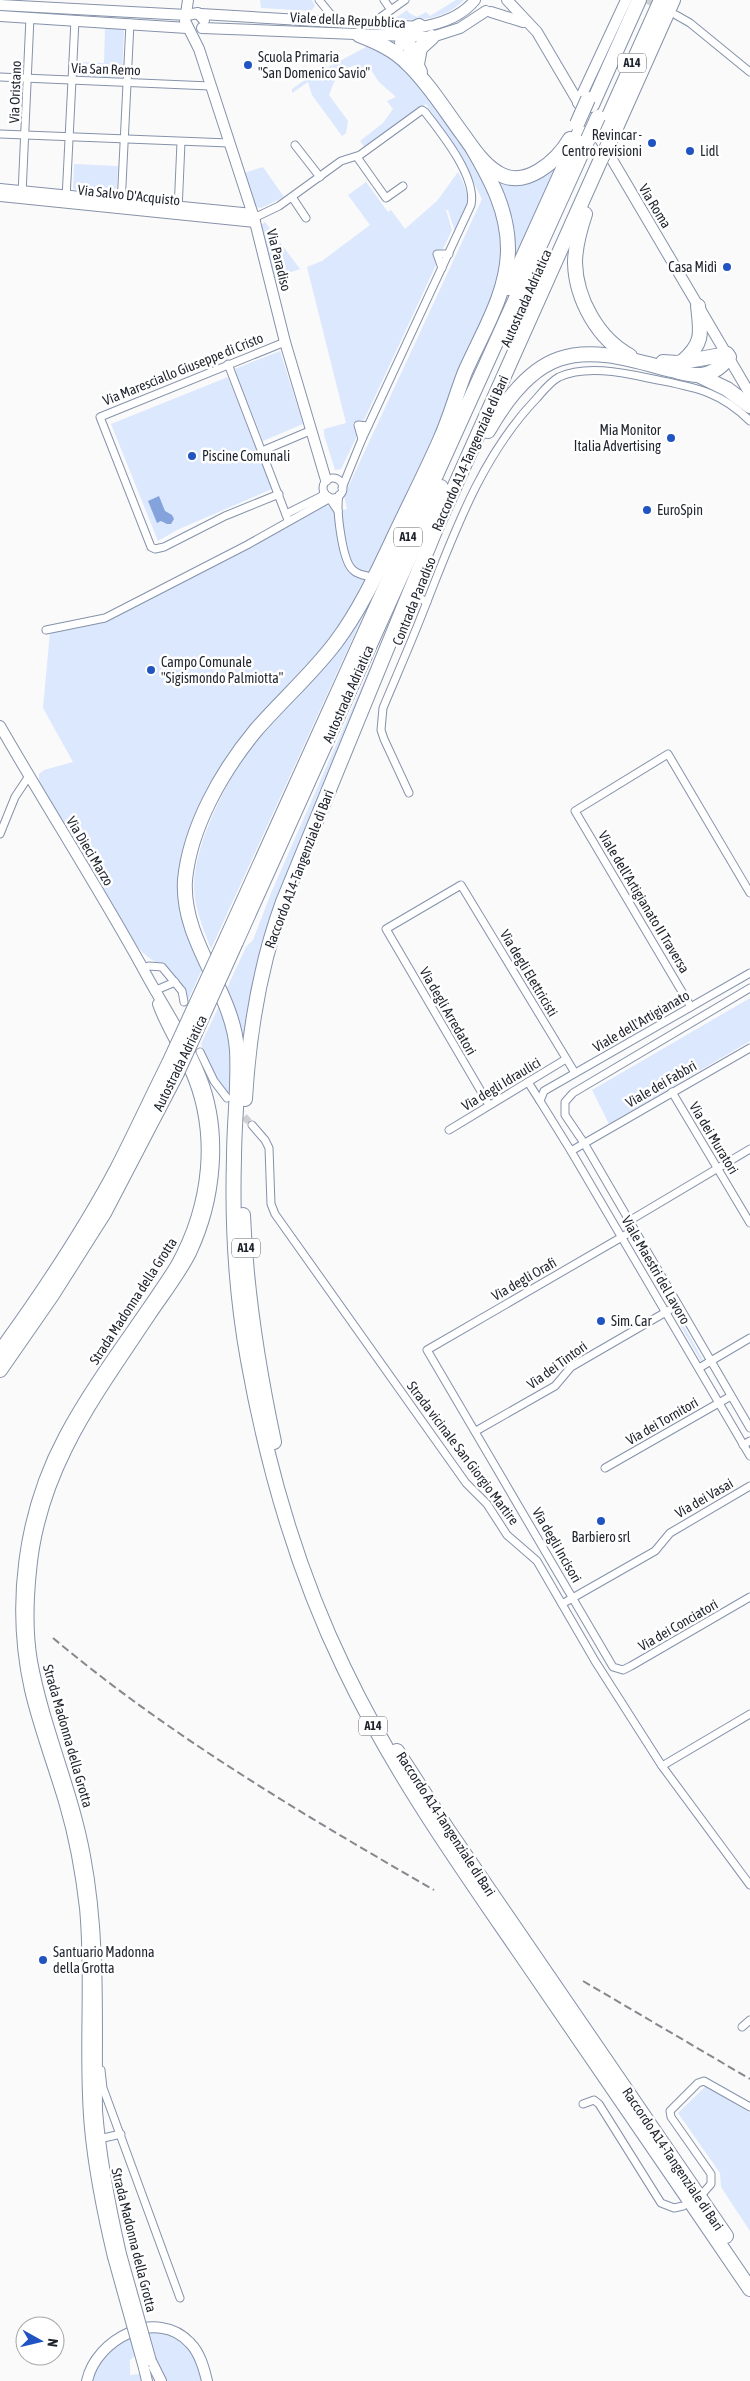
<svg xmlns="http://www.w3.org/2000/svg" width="750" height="2381" viewBox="0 0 750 2381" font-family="'Asap Condensed',sans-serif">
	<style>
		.green { fill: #dce8fd }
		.water { fill: #84a3dc }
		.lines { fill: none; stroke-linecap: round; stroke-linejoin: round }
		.street-tunnel { stroke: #cecfd1; stroke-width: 7; stroke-dasharray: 7 3.5; stroke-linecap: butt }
		.street-casing { stroke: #8592aa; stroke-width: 9 }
		.secondary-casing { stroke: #8592aa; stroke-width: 12 }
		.highway-casing { stroke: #8592aa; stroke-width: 16 }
		.street { stroke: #fff; stroke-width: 7 }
		.secondary { stroke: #fff; stroke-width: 10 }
		.highway { stroke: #fff; stroke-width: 14 }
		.rail { stroke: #85888c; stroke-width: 2; stroke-dasharray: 8 4; stroke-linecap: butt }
		.secondary-bridge-casing { stroke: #8592aa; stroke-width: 12; stroke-linecap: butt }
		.highway-bridge-casing { stroke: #8592aa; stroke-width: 16; stroke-linecap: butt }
		.secondary-bridge { stroke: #fff; stroke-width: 10 }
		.highway-bridge { stroke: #fff; stroke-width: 14 }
		.poi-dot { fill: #2054c2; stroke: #fff; stroke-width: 2 }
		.labels { text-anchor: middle; stroke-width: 5; stroke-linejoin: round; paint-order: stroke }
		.shield { fill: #fff; stroke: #62666c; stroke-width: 1 }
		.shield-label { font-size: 12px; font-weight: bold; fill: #1f242d }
		.street-label { font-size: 14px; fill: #1f242d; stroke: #fff }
		.poi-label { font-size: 14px; fill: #1f242d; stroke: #fff; text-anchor: start }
	</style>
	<rect width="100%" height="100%" fill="#fafafa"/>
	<g class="green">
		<polygon points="260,0 312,0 315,6 311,11 261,8"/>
		<path d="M456 0H464C444 20 420 21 394 19L407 10 409 13 417 17 426 12 430 16Z"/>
		<polygon points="105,27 124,28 122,78 80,76 80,62 104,63"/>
		<polygon points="375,45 401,60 470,150 503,227 498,292 419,470 369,575 354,567 348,552 340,511 347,509 344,496 482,199 460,155 426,104 365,148 360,141 383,123 393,109 387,101 396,97 379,82 368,66 360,72 355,65 338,72 329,95 348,121 346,133 342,136 312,95 308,82 292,93 292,89 306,79 366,47"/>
		<polygon points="74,164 118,166 116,195 95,194 73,189"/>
		<polygon points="557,165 515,259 512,259 498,180"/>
		<polygon points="263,167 284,197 261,208 255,207 244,173"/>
		<path d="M458 172C473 201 468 202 455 232L448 210H446L452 230 443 249 433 252 436 265 364 420 353 423 357 436 341 469 335 470 324 435V429L346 423 307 267 322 261 370 225 348 195 366 182 388 212 391 210 405 229 437 201Z"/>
		<polygon points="265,222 300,269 274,278 260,226"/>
		<polygon points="280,351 303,424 263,441 234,369"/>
		<polygon points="228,377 272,489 177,530 158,541 111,424"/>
		<path d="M324 505C345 507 336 542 343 557 346 565 360 573 367 579L333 638 250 733 184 865 203 967 188 1000C174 962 157 971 136 945L39 782V774L44 770 73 762 43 708 50 632 105 622Z"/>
		<path d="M415 565 280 899 244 1063C243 1034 238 1015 227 988L246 947 253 940 271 893Z"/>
		<path d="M377 585 211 949C204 930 194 908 194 887 194 844 227 780 252 745 271 718 297 698 319 674 344 647 360 616 377 585Z"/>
		<polygon points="750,998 750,1041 609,1124 592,1090"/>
		<path d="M221 1002C233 1032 232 1064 229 1096L208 1063 201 1044Z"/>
		<polygon points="676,1312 703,1360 701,1361 673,1313"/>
		<polygon points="706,2086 750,2113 750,2231 721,2187 720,2173 678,2113"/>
		<path d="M148 2332C184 2333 193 2350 203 2381H164Z"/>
		<path d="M131 2337 136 2355 130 2360V2375L140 2374 141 2381H92C100 2360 112 2348 131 2337Z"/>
	</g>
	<polygon class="water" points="159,496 165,511 172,515 174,519 171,524 167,524 161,521 157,523 148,501"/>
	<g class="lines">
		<g class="street-tunnel">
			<polyline points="647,0 660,7"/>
			<polyline points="237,1109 252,1125"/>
		</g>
		<g class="street-casing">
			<g id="street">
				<polyline points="319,0 337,22"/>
				<polyline points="384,0 391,10"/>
				<polyline points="676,15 690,23 750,72"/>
				<polyline points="371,24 405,0"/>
				<polyline points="0,77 210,86"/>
				<polyline points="0,134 229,143"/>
				<polyline points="295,145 320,177"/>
				<polyline points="357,157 386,198 403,186"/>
				<polyline points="22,194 30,17"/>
				<polyline points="292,197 306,218"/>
				<polyline points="66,199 75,20"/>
				<polyline points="121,205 130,23"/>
				<polyline points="178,211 181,142"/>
				<path d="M254 218 279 206 341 161 360 155 422 110 425 112C442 134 477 177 471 205L362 439 342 488"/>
				<polyline points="442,268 437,254 449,254"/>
				<polyline points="228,364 288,520"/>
				<polyline points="362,439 358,425 368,426"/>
				<polyline points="262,451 312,430"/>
				<circle cx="333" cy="488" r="10"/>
				<polyline points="279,494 225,516 164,547 155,549 151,547 100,417 285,342"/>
				<path d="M339 495C336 509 342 561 353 570 357 574 362 575 367 576"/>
				<polyline points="286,514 322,496 324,492"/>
				<polyline points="415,596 427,602"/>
				<polyline points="46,630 105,618 247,545 327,500 328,496 338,511"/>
				<path d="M409 793 384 739 381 730 383 708C398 672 414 636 428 599 456 528 483 454 537 398 543 391 550 382 559 377 585 365 621 372 648 378 691 387 718 389 750 421"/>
				<polyline points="0,834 15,797 29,776"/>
				<polyline points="142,969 149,966 162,967 182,991 184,1002"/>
				<polyline points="750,973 544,1091 540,1101 571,1151 750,1456"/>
				<polyline points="750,988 573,1093 565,1102 565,1115 584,1143 750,1428"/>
				<polyline points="154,991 175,982"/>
				<polyline points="691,1007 575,811 668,754 750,893"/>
				<polyline points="200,1052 214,1081 227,1098"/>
				<polyline points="528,1082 540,1101"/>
				<polyline points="672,1092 750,1223"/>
				<polyline points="489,1105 386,929 461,885 575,1073"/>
				<polyline points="252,1125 265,1140 269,1148 271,1204 275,1214 466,1483 487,1504 507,1535 537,1561 595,1661 662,1766 750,1885"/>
				<polyline points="449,1130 566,1059"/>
				<polyline points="571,1151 750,1048"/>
				<polyline points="629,1221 750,1149"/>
				<polyline points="634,1230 427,1350 613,1667 623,1670 631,1666 750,1597"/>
				<polyline points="699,1368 750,1338"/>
				<polyline points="476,1431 555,1386 571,1367 678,1305"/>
				<polyline points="743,1445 750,1441"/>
				<polyline points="605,1468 731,1396"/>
				<polyline points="562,1604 655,1551 670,1533 750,1486"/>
				<polyline points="662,1766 750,1714"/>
				<polyline points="742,2027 750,2020"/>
				<polyline points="101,2070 103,2088 180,2298"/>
				<polyline points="583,2104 594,2100 599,2104 661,2203 674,2208 683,2206"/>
				<polyline points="99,2139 121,2134"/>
				<polyline points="704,2192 711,2184 711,2174 671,2117 670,2111 698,2083 704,2081 750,2107"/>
			</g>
		</g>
		<g class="secondary-casing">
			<g id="secondary">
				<polyline points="188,0 185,21 199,49 254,218 285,342 326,480"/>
				<polyline points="507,0 537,32 750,394"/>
				<polyline points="0,5 187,15 198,13 204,20"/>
				<polyline points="491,12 523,22"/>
				<path d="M201 14 420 27C440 24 462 16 475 0"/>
				<polyline points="0,16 187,28"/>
				<polyline points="202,28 432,37 460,28 486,11"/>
				<polyline points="578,103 626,0"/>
				<polyline points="0,189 253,214"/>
				<polyline points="0,196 255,222"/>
				<path d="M0 726C46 806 96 884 141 965 161 1003 185 1037 201 1077 223 1132 216 1200 191 1253 180 1275 164 1295 150 1316 96 1397 40 1470 31 1571 28 1600 27 1632 32 1661 44 1727 73 1790 85 1856 101 1940 96 2027 97 2111 101 2160 110 2206 121 2254"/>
				<path d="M113 2257C103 2215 94 2171 90 2128 83 2055 92 1981 85 1908 81 1873 75 1839 65 1805 54 1767 39 1729 30 1690 11 1605 23 1513 64 1436 96 1376 140 1322 176 1265 209 1205 218 1134 190 1070 180 1047 166 1027 158 1004"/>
				<polyline points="151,2361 161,2381"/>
				<polyline points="144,2368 147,2381"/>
				<path d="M87 2381C96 2339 157 2307 190 2343 200 2353 204 2368 207 2381"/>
			</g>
		</g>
		<g class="highway-casing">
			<g id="highway">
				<path d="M389 25C411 33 410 54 420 72"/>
				<path d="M359 35C377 42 395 50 408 64 430 85 446 112 464 136 473 149 484 165 498 173 525 190 557 161 570 139"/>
				<polyline points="402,43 410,31 419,26"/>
				<polyline points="417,64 420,48 432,37"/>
				<polyline points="592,105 639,0"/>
				<polyline points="604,127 661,0"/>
				<polyline points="611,139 673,0"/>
				<path d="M473 149C491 180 508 211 508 249 508 293 482 333 465 372 456 395 450 418 440 440 426 472 409 505 394 537 377 573 360 610 336 642 312 674 282 700 256 730 222 771 190 827 185 880 181 942 233 990 237 1050 239 1086 234 1122 234 1158 232 1225 236 1294 248 1360 267 1466 297 1571 344 1668 394 1773 461 1867 527 1963 601 2071 676 2180 750 2289"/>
				<path d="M585 214C580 229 575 246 575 263 576 299 598 339 630 356"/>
				<polyline points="509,288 581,129"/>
				<path d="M683 361C704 343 701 332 698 306"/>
				<polyline points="663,362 677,363 727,354"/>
				<polyline points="698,375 727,389 750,406"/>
				<path d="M488 431C504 403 527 370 559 359 593 347 633 360 667 369 677 371 688 375 697 375 711 375 721 368 729 357"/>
				<polyline points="228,935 588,139"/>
				<polyline points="236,942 441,487"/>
				<path d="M245 1099C249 1032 260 965 283 902L437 526 601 159"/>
				<path d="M243 1215C246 1292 258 1367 274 1442"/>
				<path d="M0 1352C42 1294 83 1233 117 1169 135 1134 151 1099 169 1063"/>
				<polyline points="0,1370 52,1295 104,1213 177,1073"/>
				<polyline points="397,1751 448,1830 726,2236"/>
			</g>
		</g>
		<use href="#street" class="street"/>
		<use href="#secondary" class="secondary"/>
		<use href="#highway" class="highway"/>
		<g class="rail">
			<path d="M53 1638C170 1736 302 1814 434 1890"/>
			<polyline points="583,1981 750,2079"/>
		</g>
		<g class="secondary-bridge-casing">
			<g id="secondary-bridge">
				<polyline points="121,2254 151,2361"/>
				<polyline points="113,2257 144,2368"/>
			</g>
		</g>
		<g class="highway-bridge-casing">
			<g id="highway-bridge">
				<polyline points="577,124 588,99"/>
				<polyline points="588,139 598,117"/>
				<polyline points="601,159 611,139"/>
				<polyline points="169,1063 228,935"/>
				<polyline points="177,1073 236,942"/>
			</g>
		</g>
		<use href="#secondary-bridge" class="secondary-bridge"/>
		<use href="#highway-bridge" class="highway-bridge"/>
	</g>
	<g class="poi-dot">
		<circle cx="248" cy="65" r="5"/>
		<circle cx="652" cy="143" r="5"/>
		<circle cx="690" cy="151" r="5"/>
		<circle cx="727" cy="267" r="5"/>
		<circle cx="671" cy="438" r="5"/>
		<circle cx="192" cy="456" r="5"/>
		<circle cx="647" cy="510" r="5"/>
		<circle cx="151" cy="670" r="5"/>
		<circle cx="601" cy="1321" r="5"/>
		<circle cx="601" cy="1521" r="5"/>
		<circle cx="43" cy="1960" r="5"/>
	</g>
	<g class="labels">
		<g class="shield">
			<rect x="618" y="53.5" width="28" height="19" rx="4"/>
			<rect x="394" y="527.5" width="28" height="19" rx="4"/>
			<rect x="232" y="1238.5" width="28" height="19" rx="4"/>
			<rect x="359" y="1716.5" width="28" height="19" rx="4"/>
		</g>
		<g class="shield-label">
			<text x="632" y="67">A14</text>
			<text x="408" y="541">A14</text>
			<text x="246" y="1252">A14</text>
			<text x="373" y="1730">A14</text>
		</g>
		<g class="street-label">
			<text transform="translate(348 20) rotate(3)" y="5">Viale della Repubblica</text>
			<text transform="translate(106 69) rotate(2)" y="5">Via San Remo</text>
			<text transform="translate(15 92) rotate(-88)" y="5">Via Oristano</text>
			<text transform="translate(129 195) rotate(6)" y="5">Via Salvo D'Acquisto</text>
			<text transform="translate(655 206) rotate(59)" y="5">Via Roma</text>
			<text transform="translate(279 260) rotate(76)" y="5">Via Paradiso</text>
			<text transform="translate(526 298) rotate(-66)" y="5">Autostrada Adriatica</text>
			<text transform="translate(183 369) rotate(-22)" y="5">Via Maresciallo Giuseppe di Cristo</text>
			<text transform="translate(470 453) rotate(-66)" y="5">Raccordo A14-Tangenziale di Bari</text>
			<text transform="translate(414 601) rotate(-68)" y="5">Contrada Paradiso</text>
			<text transform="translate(348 694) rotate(-66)" y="5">Autostrada Adriatica</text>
			<text transform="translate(90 851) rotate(59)" y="5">Via Dieci Marzo</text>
			<text transform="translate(299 869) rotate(-69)" y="5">Raccordo A14-Tangenziale di Bari</text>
			<text transform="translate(644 902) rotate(59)" y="5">Viale dell'Artigianato II Traversa</text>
			<text transform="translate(529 973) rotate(59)" y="5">Via degli Elettricisti</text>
			<text transform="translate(448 1011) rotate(60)" y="5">Via degli Arredatori</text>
			<text transform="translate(641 1021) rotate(-30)" y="5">Viale dell'Artigianato</text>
			<text transform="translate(180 1063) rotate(-64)" y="5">Autostrada Adriatica</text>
			<text transform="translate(501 1084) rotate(-31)" y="5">Via degli Idraulici</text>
			<text transform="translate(661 1084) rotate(-30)" y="5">Viale dei Fabbri</text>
			<text transform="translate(714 1138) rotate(59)" y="5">Via dei Muratori</text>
			<text transform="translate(656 1270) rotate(60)" y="5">Viale Maestri del Lavoro</text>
			<text transform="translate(524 1279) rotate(-30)" y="5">Via degli Orafi</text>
			<text transform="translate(133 1301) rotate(-57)" y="5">Strada Madonna della Grotta</text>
			<text transform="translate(557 1365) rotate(-36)" y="5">Via dei Tintori</text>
			<text transform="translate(662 1421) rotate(-30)" y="5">Via dei Tornitori</text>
			<text transform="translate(463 1453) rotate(53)" y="5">Strada vicinale San Giorgio Martire</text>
			<text transform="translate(704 1498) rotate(-30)" y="5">Via dei Vasai</text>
			<text transform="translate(557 1545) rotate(60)" y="5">Via degli Incisori</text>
			<text transform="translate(678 1625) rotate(-30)" y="5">Via dei Conciatori</text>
			<text transform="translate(68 1736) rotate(74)" y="5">Strada Madonna della Grotta</text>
			<text transform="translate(446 1824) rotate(57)" y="5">Raccordo A14-Tangenziale di Bari</text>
			<text transform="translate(673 2159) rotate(56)" y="5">Raccordo A14-Tangenziale di Bari</text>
			<text transform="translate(134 2240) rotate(76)" y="5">Strada Madonna della Grotta</text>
		</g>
		<g class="poi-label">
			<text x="258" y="62">Scuola Primaria<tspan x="258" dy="16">"San Domenico Savio"</tspan></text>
			<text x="642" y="140" text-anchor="end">Revincar -<tspan x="642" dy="16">Centro revisioni</tspan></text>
			<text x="700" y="156">Lidl</text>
			<text x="717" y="272" text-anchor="end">Casa Midì</text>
			<text x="661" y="435" text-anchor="end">Mia Monitor<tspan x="661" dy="16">Italia Advertising</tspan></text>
			<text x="202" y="461">Piscine Comunali</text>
			<text x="657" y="515">EuroSpin</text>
			<text x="161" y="667">Campo Comunale<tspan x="161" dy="16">"Sigismondo Palmiotta"</tspan></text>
			<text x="611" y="1326">Sim. Car</text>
			<text x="601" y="1542" text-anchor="middle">Barbiero srl</text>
			<text x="53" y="1957">Santuario Madonna<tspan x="53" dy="16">della Grotta</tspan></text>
		</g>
	</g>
	<g transform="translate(40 2341) rotate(98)"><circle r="24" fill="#ffffff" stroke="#a5a7ab"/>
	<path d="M0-4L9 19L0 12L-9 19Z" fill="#2054c2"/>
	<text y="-8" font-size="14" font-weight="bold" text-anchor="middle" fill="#1f242d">N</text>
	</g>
</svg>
